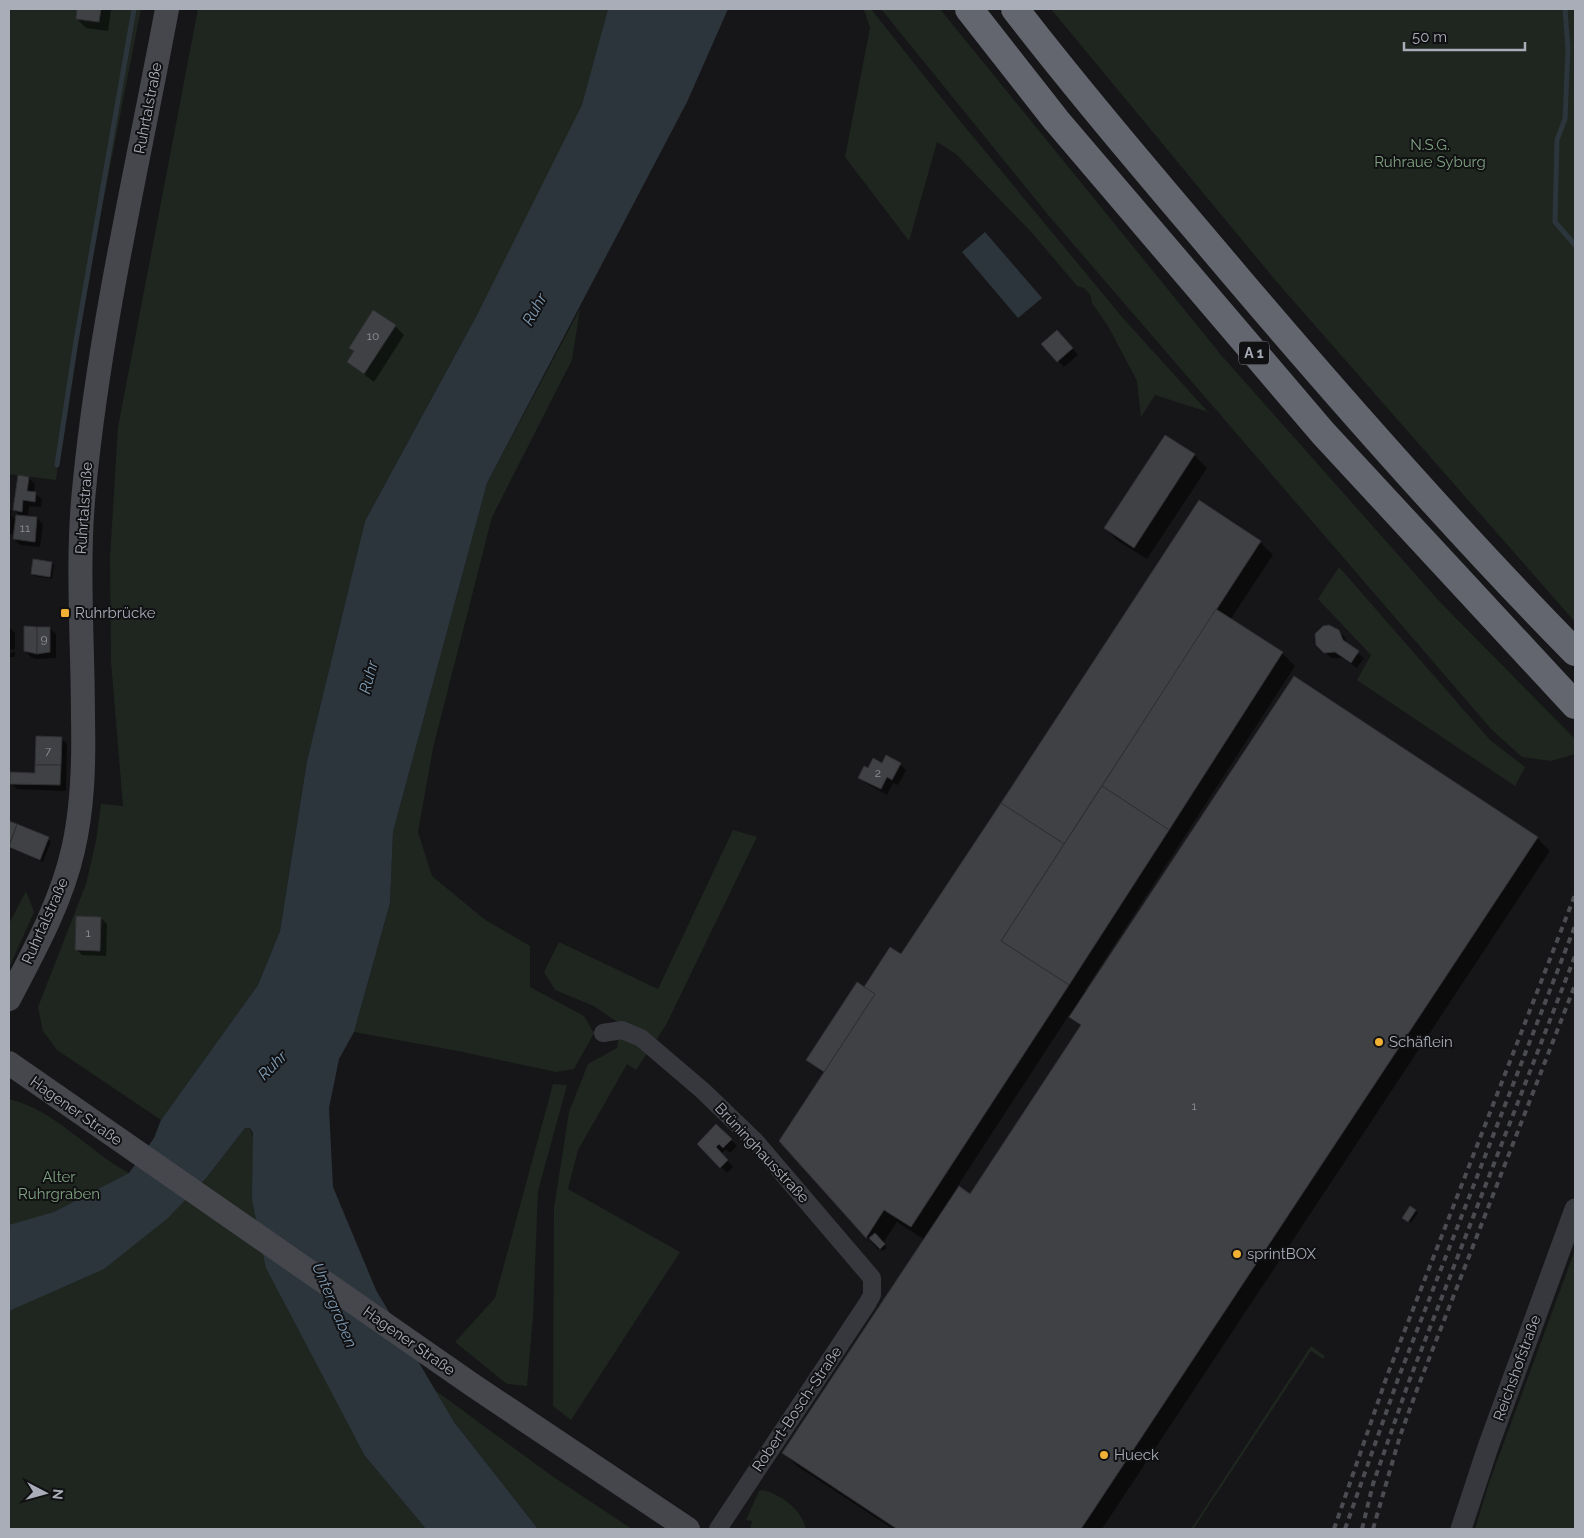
<svg xmlns="http://www.w3.org/2000/svg" width="1584" height="1538" viewBox="0 0 1584 1538" font-family="Raleway,sans-serif">
	<style>
		.green { fill: #1e261f }
		.water { fill: #2c353c }
		.shadow { fill: #0007; fill-rule: evenodd }
		.lines { fill: none; stroke-linecap: round; stroke-linejoin: round }
		.stream { stroke: #2c353c; stroke-width: 5 }
		.building { fill: #404145; stroke: #303034 }
		.minor { stroke: #37383d; stroke-width: 18 }
		.tertiary { stroke: #37383d; stroke-width: 21 }
		.secondary { stroke: #45474d; stroke-width: 24 }
		.motorway { stroke: #63666e; stroke-width: 28 }
		.rail { stroke: #4a4c52; stroke-width: 4; stroke-dasharray: 6 5; stroke-linecap: butt }
		.poi-dot { fill: #f2b134; stroke: #111113; stroke-width: 2 }
		.labels { text-anchor: middle; stroke-width: 4; stroke-linejoin: round; paint-order: stroke }
		.number-label { font-size: 12px; fill: #8e929b }
		.shield { fill: #111113; stroke: #7b7e86; stroke-width: 1 }
		.shield-label { font-size: 14px; font-weight: bold; fill: #a8adb8 }
		.street-label { font-size: 15px; fill: #a8adb8; stroke: #111113 }
		.park-label { font-size: 15px; fill: #7fa381; stroke: #111113 }
		.poi-label { font-size: 15px; fill: #a8adb8; stroke: #111113; text-anchor: start }
		.water-label { font-size: 16px; font-style: italic; fill: #7f9bb3; stroke: #111113 }
	</style>
	<rect width="100%" height="100%" fill="#161618"/>
	<g class="green">
		<polygon points="9,9 141,9 68,381 56,480 9,474"/>
		<polygon points="198,9 608,9 583,105 477,315 365,521 307,761 280,931 258,985 161,1120 57,1050 43,1031 38,1007 86,884 96,841 101,804 123,806 111,661 110,558 118,427"/>
		<polygon points="864,9 871,9 956,116 1122,317 1208,412 1155,395 1141,417 1137,381 1108,326 1092,303 1090,294 1084,288 1077,286 1034,235 956,154 937,142 909,241 845,157 870,28"/>
		<polygon points="881,9 940,9 1222,356 1440,602 1575,739 1575,754 1551,761 1522,757 1492,730 1049,216"/>
		<polygon points="1051,9 1575,9 1575,622 1276,281"/>
		<polygon points="580,309 572,360 492,517 433,748 418,832 432,876 484,919 530,946 530,987 584,1016 594,1033 574,1069 556,1072 458,1051 354,1032 390,903 393,832 487,483"/>
		<polygon points="1339,567 1490,740 1525,767 1515,786 1357,680 1371,655 1318,599"/>
		<polygon points="733,830 757,837 666,1025 636,1070 627,1064 578,1150 568,1189 680,1252 571,1420 553,1406 554,1208 569,1112 588,1064 617,1048 620,1024 594,1006 555,990 544,972 559,942 658,989"/>
		<polygon points="26,891 34,912 9,968 9,924"/>
		<polygon points="553,1084 567,1085 538,1191 533,1316 527,1386 507,1384 455,1342 495,1298"/>
		<path d="M9 1099C55 1110 88 1151 129 1173 137 1177 193 1176 207 1177L245 1128H250L365 1456 426 1529H9Z"/>
		<polygon points="1575,1250 1575,1529 1475,1529 1489,1483"/>
		<polygon points="1311,1346 1325,1356 1323,1359 1311,1351 1194,1528 1196,1529 1191,1529"/>
		<polygon points="435,1390 552,1476 632,1529 538,1529 454,1422"/>
		<path d="M763 1490C782 1495 802 1510 806 1529H750L752 1521 746 1520 759 1491Z"/>
	</g>
	<g class="water">
		<polygon points="608,9 728,9 687,102 487,483 393,832 390,903 354,1032 339,1059 329,1108 333,1187 376,1290 454,1422 538,1529 426,1529 365,1456 266,1268 252,1200 253,1133 250,1128 245,1128 207,1177 168,1218 104,1269 9,1311 9,1225 54,1212 129,1173 154,1138 161,1120 258,985 280,931 307,761 365,521 477,315 582,105"/>
		<polygon points="985,232 1042,298 1018,318 962,252"/>
	</g>
	<g class="shadow">
		<polygon points="78,9 111,9 108,31 86,28 77,19"/>
		<polygon points="395,326 404,335 374,382 348,362"/>
		<polygon points="1063,337 1078,355 1064,367 1043,344"/>
		<polygon points="1194,455 1207,468 1147,559 1118,541 1105,528"/>
		<polygon points="29,478 35,484 34,493 42,499 41,507 29,506 28,517 37,518 43,524 40,547 20,545 14,539 15,534 9,534 9,508 12,511 11,515 16,521 21,516 14,510"/>
		<path d="M1200 502 1260 542 1273 555 1230 620 1282 653 1295 666 1085 990 1087 992 1295 678 1537 838 1550 851 1102 1529H893L797 1466 784 1453 925 1240 897 1222 883 1243 887 1248 883 1251 880 1248 879 1250 781 1141 824 1074 807 1060 901 956ZM1069 1015 1081 1027 970 1195 957 1187Z"/>
		<polygon points="51,563 54,565 52,579 35,576 32,574"/>
		<polygon points="9,627 15,633 15,649 9,650"/>
		<polygon points="50,628 56,634 56,658 36,659 31,657 25,651"/>
		<polygon points="1338,631 1345,637 1347,645 1364,658 1357,668 1342,658 1331,658 1317,644"/>
		<polygon points="15,652 15,657 9,657 9,653"/>
		<polygon points="61,738 67,744 66,791 17,789 11,783 36,774"/>
		<polygon points="900,764 906,770 898,785 893,783 887,795 866,783 860,777 868,770 883,765"/>
		<polygon points="9,822 51,841 43,862 9,848"/>
		<polygon points="101,918 107,924 106,956 82,955 76,949"/>
		<polygon points="716,1126 737,1146 730,1153 726,1149 721,1154 733,1167 727,1173 699,1144"/>
		<polygon points="1415,1210 1418,1213 1411,1223 1406,1220"/>
	</g>
	<g class="lines">
		<g class="stream">
			<polyline points="1565,9 1568,49 1565,119 1557,140 1555,222 1575,245"/>
			<polyline points="57,465 76,341 134,9"/>
		</g>
	</g>
	<g class="building">
		<polygon points="77,9 101,9 99,22 76,19"/>
		<polygon points="373,310 396,325 364,374 347,362 354,351 349,348"/>
		<polygon points="1057,330 1073,348 1057,362 1041,344"/>
		<polygon points="1165,435 1195,454 1134,548 1104,528"/>
		<polygon points="18,475 29,477 27,491 36,492 35,502 23,500 22,512 13,510"/>
		<polygon points="1199,500 1261,541 1064,844 1001,803"/>
		<polygon points="16,515 37,517 35,542 13,539"/>
		<polygon points="33,559 52,562 50,577 31,574"/>
		<polygon points="1216,609 1283,652 1169,830 1102,786"/>
		<polygon points="1329,625 1339,630 1343,640 1359,651 1351,663 1335,652 1324,653 1316,645 1315,634 1323,626"/>
		<polygon points="24,626 37,627 37,654 24,651"/>
		<polygon points="37,627 50,627 50,652 37,654"/>
		<polygon points="1294,676 1538,837 1081,1529 897,1529 782,1453 959,1186 970,1194 1081,1025 1069,1017"/>
		<polygon points="36,736 62,737 61,765 35,765"/>
		<polygon points="886,755 901,763 892,780 887,777 881,789 858,778 864,766 868,768 873,758 882,763"/>
		<polygon points="35,765 61,765 60,785 10,784 10,772 35,773"/>
		<polygon points="1102,786 1169,830 1069,985 1001,941"/>
		<polygon points="1001,803 1064,844 1001,941 1069,985 911,1227 884,1210 866,1238 779,1141 875,994 864,987 890,947 901,954"/>
		<polygon points="9,821 17,824 9,845"/>
		<polygon points="17,824 49,837 40,860 9,847"/>
		<polygon points="76,916 101,917 100,951 75,950"/>
		<polygon points="857,982 875,994 824,1072 806,1060"/>
		<polygon points="716,1124 732,1139 723,1148 719,1144 716,1147 728,1160 720,1168 697,1144"/>
		<polygon points="1410,1206 1416,1210 1408,1222 1402,1218"/>
		<polygon points="875,1233 885,1244 880,1249 869,1238"/>
	</g>
	<g class="lines">
		<polyline class="minor" points="603,1033 622,1030 641,1038 702,1090 755,1141 872,1278 872,1295 867,1304 718,1529"/>
		<polyline class="tertiary" points="1461,1529 1488,1447 1575,1209"/>
		<g class="secondary">
			<path d="M9 999C34 951 61 903 73 850 83 807 84 763 83 719 83 639 76 559 85 480 101 321 138 165 167 9"/>
			<polyline points="9,1063 474,1386 688,1529"/>
		</g>
		<g class="motorway">
			<polyline points="969,9 1056,120 1323,433 1575,705"/>
			<path d="M1015 9C1087 102 1163 190 1239 280 1347 407 1458 533 1575 652"/>
		</g>
		<g class="rail">
			<polyline points="1334,1529 1387,1376 1575,895"/>
			<polyline points="1345,1529 1398,1379 1575,926"/>
			<polyline points="1362,1529 1373,1484 1408,1384 1575,956"/>
			<polyline points="1373,1529 1400,1436 1418,1387 1575,985"/>
		</g>
	</g>
	<g class="poi-dot">
		<rect x="60" y="608" width="10" height="10" rx="2.5"/>
		<circle cx="1379" cy="1042" r="5"/>
		<circle cx="1237" cy="1254" r="5"/>
		<circle cx="1104" cy="1455" r="5"/>
	</g>
	<g class="labels">
		<g class="number-label">
			<text x="373" y="340">10</text>
			<text x="25" y="532">11</text>
			<text x="44" y="643">9</text>
			<text x="48" y="755">7</text>
			<text x="878" y="777">2</text>
			<text x="88" y="937">1</text>
			<text x="1194" y="1110">1</text>
		</g>
		<rect class="shield" x="1239" y="341.5" width="30" height="23" rx="4"/>
		<g class="shield-label">
			<text x="1254" y="358">A 1</text>
		</g>
		<g class="street-label">
			<text transform="translate(148 108) rotate(-79)" y="5">Ruhrtalstraße</text>
			<text transform="translate(84 508) rotate(-86)" y="5">Ruhrtalstraße</text>
			<text transform="translate(45 921) rotate(-66)" y="5">Ruhrtalstraße</text>
			<text transform="translate(76 1111) rotate(35)" y="5">Hagener Straße</text>
			<text transform="translate(762 1153) rotate(47)" y="5">Brüninghausstraße</text>
			<text transform="translate(409 1341) rotate(35)" y="5">Hagener Straße</text>
			<text transform="translate(1517 1368) rotate(-70)" y="5">Reichshofstraße</text>
			<text transform="translate(797 1409) rotate(-56)" y="5">Robert-Bosch-Straße</text>
		</g>
		<g class="park-label">
			<text x="1430" y="150">N.S.G.<tspan x="1430" dy="17">Ruhraue Syburg</tspan></text>
			<text x="59" y="1182">Alter<tspan x="59" dy="17">Ruhrgraben</tspan></text>
		</g>
		<g class="poi-label">
			<text x="75" y="618">Ruhrbrücke</text>
			<text x="1389" y="1047">Schäflein</text>
			<text x="1247" y="1259">sprintBOX</text>
			<text x="1114" y="1460">Hueck</text>
		</g>
		<g class="water-label">
			<text transform="translate(534 309) rotate(-61)" y="6">Ruhr</text>
			<text transform="translate(368 677) rotate(-75)" y="6">Ruhr</text>
			<text transform="translate(272 1065) rotate(-45)" y="6">Ruhr</text>
			<text transform="translate(335 1305) rotate(67)" y="6">Untergraben</text>
		</g>
	</g>
	<rect width="1584" height="1538" fill="none" stroke="#a8adb8" stroke-width="20"/>
	<g transform="translate(45 1493) rotate(96)" stroke="#111113" stroke-width="4" paint-order="stroke">
	<path d="M0-4L9 19L0 12L-9 19Z" fill="#a8adb8"/>
	<text y="-8" font-size="14" font-weight="bold" text-anchor="middle" fill="#a8adb8">N</text>
	</g>
	<path d="M1404 42v8h121v-8" fill="none" stroke="#a8adb8" stroke-width="2.5"/>
	<text x="1412" y="42" font-size="15" fill="#a8adb8" stroke="#111113" stroke-width="4" paint-order="stroke">50 m</text>
</svg>
